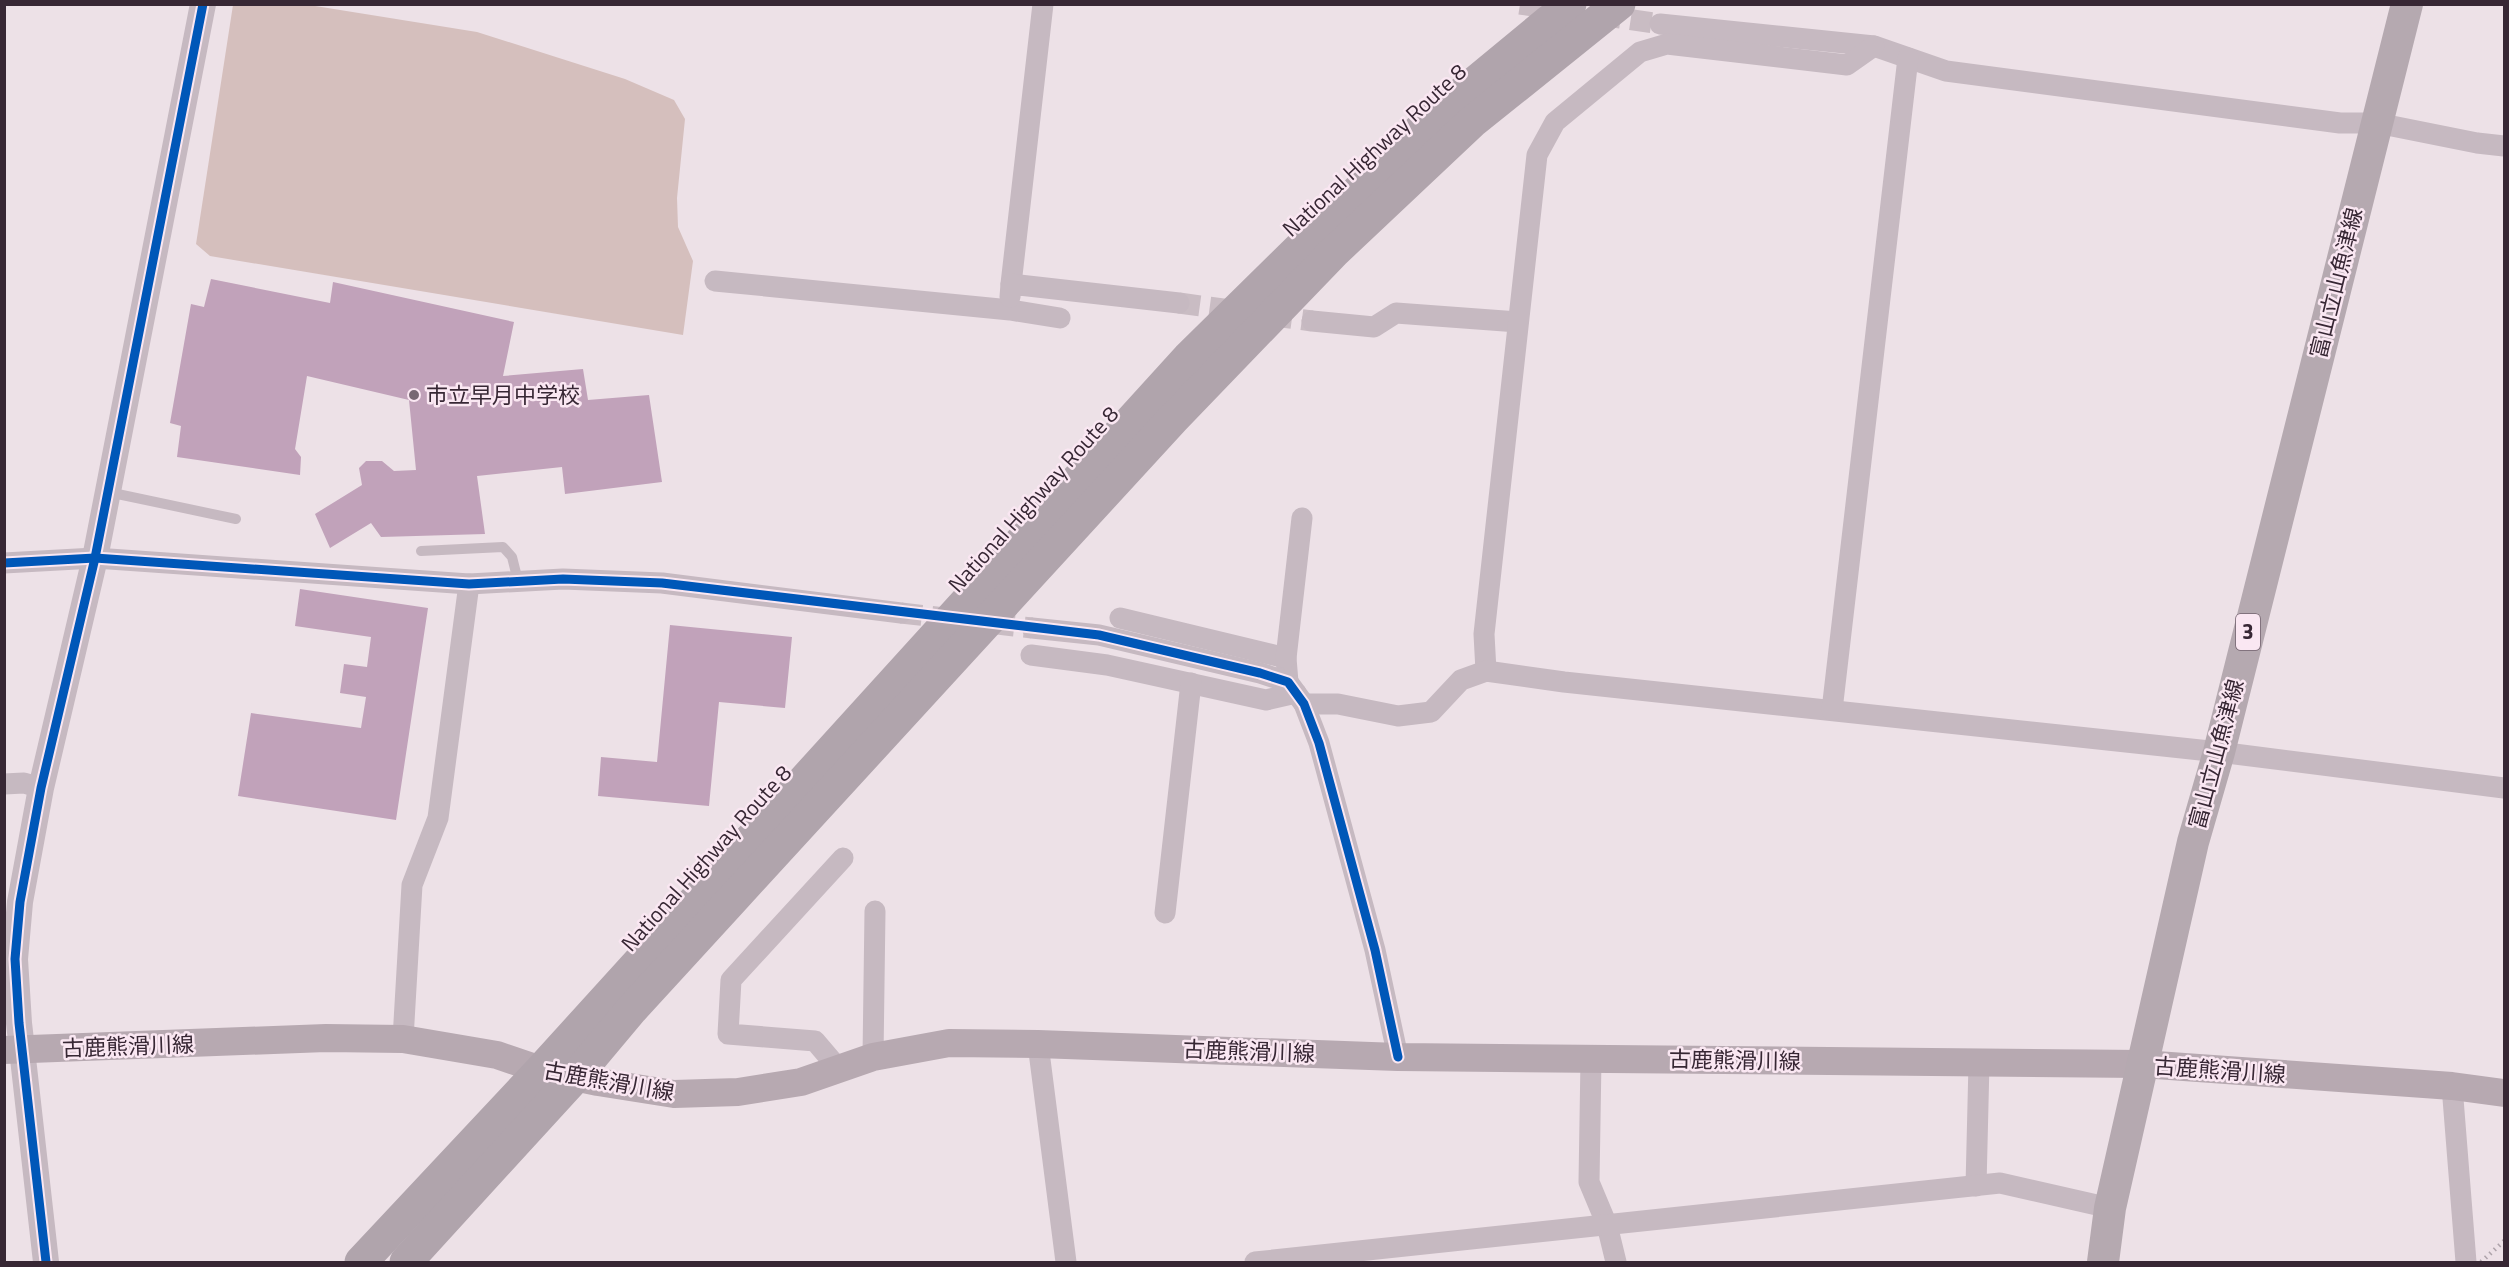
<svg xmlns="http://www.w3.org/2000/svg" width="2509" height="1267" viewBox="0 0 2509 1267" font-family="'Titillium Web','Noto Sans JP',sans-serif">
	<style>
		.green { fill: #d5bfbd }
		.building { fill: #c1a2ba }
		.lines { fill: none; stroke-linecap: round; stroke-linejoin: round }
		.minor-tunnel { stroke: #c9bcc3; stroke-width: 21; stroke-dasharray: 21 10; stroke-linecap: butt }
		.service { stroke: #c6b9c1; stroke-width: 10 }
		.minor { stroke: #c6b9c1; stroke-width: 21 }
		.tertiary { stroke: #c6b9c1; stroke-width: 26 }
		.secondary { stroke: #b7a9b1; stroke-width: 28 }
		.primary { stroke: #b5a9b0; stroke-width: 32 }
		.trunk { stroke: #b0a4ac; stroke-width: 33 }
		.rail { stroke: #aea3aa; stroke-width: 4.5; stroke-dasharray: 1.5 4.5; stroke-linecap: butt }
		.cycleway-casing { stroke: #fae7f2; stroke-width: 13 }
		.cycleway { stroke: #0057b8; stroke-width: 9 }
		.poi-dot { fill: #776873; stroke: #fae7f2; stroke-width: 2 }
		.labels { text-anchor: middle; stroke-width: 5; stroke-linejoin: round; paint-order: stroke }
		.shield { fill: #fae7f2; stroke: #72616d; stroke-width: 1.5 }
		.shield-label { font-size: 21px; font-weight: bold; fill: #372734 }
		.street-label { font-size: 22px; fill: #372734; stroke: #fae7f2 }
		.poi-label { font-size: 22px; fill: #372734; stroke: #fae7f2; text-anchor: start }
	</style>
	<rect width="100%" height="100%" fill="#ede1e7"/>
	<polygon class="green" points="233,5 309,5 477,32 625,79 674,100 685,119 677,198 678,227 693,261 683,335 210,256 196,244"/>
	<g class="building">
		<polygon points="211,279 330,303 333,282 514,322 503,376 583,369 588,400 649,395 662,482 565,494 562,467 477,476 485,534 381,537 371,523 330,548 315,514 362,485 359,468 366,461 382,461 394,471 416,470 409,400 307,376 295,449 301,457 300,475 177,457 181,426 170,423 191,304 204,307"/>
		<polygon points="300,589 428,608 396,820 238,796 251,713 361,728 366,697 340,693 344,664 367,667 371,637 295,626"/>
		<polygon points="670,625 792,637 785,708 719,702 709,806 598,796 601,757 657,762"/>
	</g>
	<g class="lines">
		<g class="minor-tunnel">
			<polyline points="1520,4 1566,11"/>
			<polyline points="1600,15 1660,24"/>
			<polyline points="1179,303 1312,321"/>
			<polyline points="901,613 1032,628"/>
		</g>
		<g class="service">
			<polyline points="108,492 236,519"/>
			<polyline points="421,551 503,547 512,557 518,581"/>
		</g>
		<g class="minor">
			<polyline points="1660,24 1874,46 1946,71 2340,123 2377,123 2477,143 2504,146"/>
			<polyline points="715,281 1010,310 1060,318"/>
			<polyline points="1011,284 1043,4"/>
			<polyline points="1010,297 1011,284 1179,303"/>
			<polyline points="1312,321 1374,327 1396,313 1518,322"/>
			<polyline points="4,563 95,558 469,584 563,579 662,583 901,613"/>
			<polyline points="1120,618 1286,658 1288,682"/>
			<polyline points="1032,628 1099,635 1260,673 1288,682 1304,704 1319,743 1375,950 1398,1057"/>
			<polyline points="1031,655 1107,665 1266,700 1296,693"/>
			<polyline points="1286,658 1302,518"/>
			<polyline points="1486,671 1484,634 1537,155 1555,122 1640,52 1667,44 1847,65 1874,46"/>
			<polyline points="1304,704 1338,704 1398,716 1431,712 1461,680 1486,671 1564,682 2219,752 2504,788"/>
			<polyline points="1832,710 1908,58"/>
			<polyline points="4,784 24,783 41,788"/>
			<polyline points="1165,913 1191,683"/>
			<polyline points="403,1039 412,885 438,818 469,584"/>
			<polyline points="1038,1044 1066,1262"/>
			<polyline points="873,1057 875,911"/>
			<polyline points="1591,1059 1589,1182 1607,1225 1616,1262"/>
			<polyline points="838,1068 815,1041 728,1034 731,980 843,858"/>
			<polyline points="2452,1086 2466,1262"/>
			<polyline points="1976,1186 1979,1063"/>
			<polyline points="1255,1262 2000,1183 2110,1208"/>
		</g>
		<polyline class="tertiary" points="46,1262 19,1023 15,959 20,902 41,788 95,558 203,4"/>
		<polyline class="secondary" points="4,1050 326,1038 403,1039 497,1055 541,1070 598,1082 674,1094 738,1092 801,1082 873,1057 949,1043 1038,1044 1398,1057 2142,1064 2452,1086 2504,1093"/>
		<polyline class="primary" points="2103,1262 2110,1208 2193,842 2219,752 2407,4"/>
		<g class="trunk">
			<polyline points="361,1262 541,1070 1188,358 1432,118 1570,4"/>
			<polyline points="406,1262 575,1077 632,1009 730,902 1173,419 1334,252 1472,122 1619,4"/>
		</g>
		<polyline class="rail" points="2481,1262 2504,1241"/>
		<g class="cycleway-casing">
			<g id="cycleway">
				<polyline points="4,563 95,558 469,584 563,579 662,583 1099,635 1260,673 1288,682 1304,704 1319,743 1375,950 1398,1057"/>
				<polyline points="46,1262 19,1023 15,959 20,902 41,788 95,558 203,4"/>
			</g>
		</g>
		<use href="#cycleway" class="cycleway"/>
	</g>
	<circle class="poi-dot" cx="414" cy="395" r="6"/>
	<g class="labels">
		<rect class="shield" x="2236" y="614" width="24" height="36" rx="4.5"/>
		<g class="shield-label">
			<text x="2248" y="639">3</text>
		</g>
		<g class="street-label">
			<text transform="translate(1374 150) rotate(-43)" y="8">National Highway Route 8</text>
			<text transform="translate(2336 283) rotate(-76)" y="8">富山立山魚津線</text>
			<text transform="translate(1033 499) rotate(-48)" y="8">National Highway Route 8</text>
			<text transform="translate(2216 754) rotate(-75)" y="8">富山立山魚津線</text>
			<text transform="translate(706 858) rotate(-48)" y="8">National Highway Route 8</text>
			<text transform="translate(128 1046) rotate(-2)" y="8">古鹿熊滑川線</text>
			<text transform="translate(1249 1051) rotate(2)" y="8">古鹿熊滑川線</text>
			<text transform="translate(1735 1060) rotate(1)" y="8">古鹿熊滑川線</text>
			<text transform="translate(2220 1070) rotate(4)" y="8">古鹿熊滑川線</text>
			<text transform="translate(609 1081) rotate(10)" y="8">古鹿熊滑川線</text>
		</g>
		<g class="poi-label">
			<text x="426" y="403">市立早月中学校</text>
		</g>
	</g>
	<rect width="2509" height="1267" fill="none" stroke="#372734" stroke-width="12"/>
</svg>
